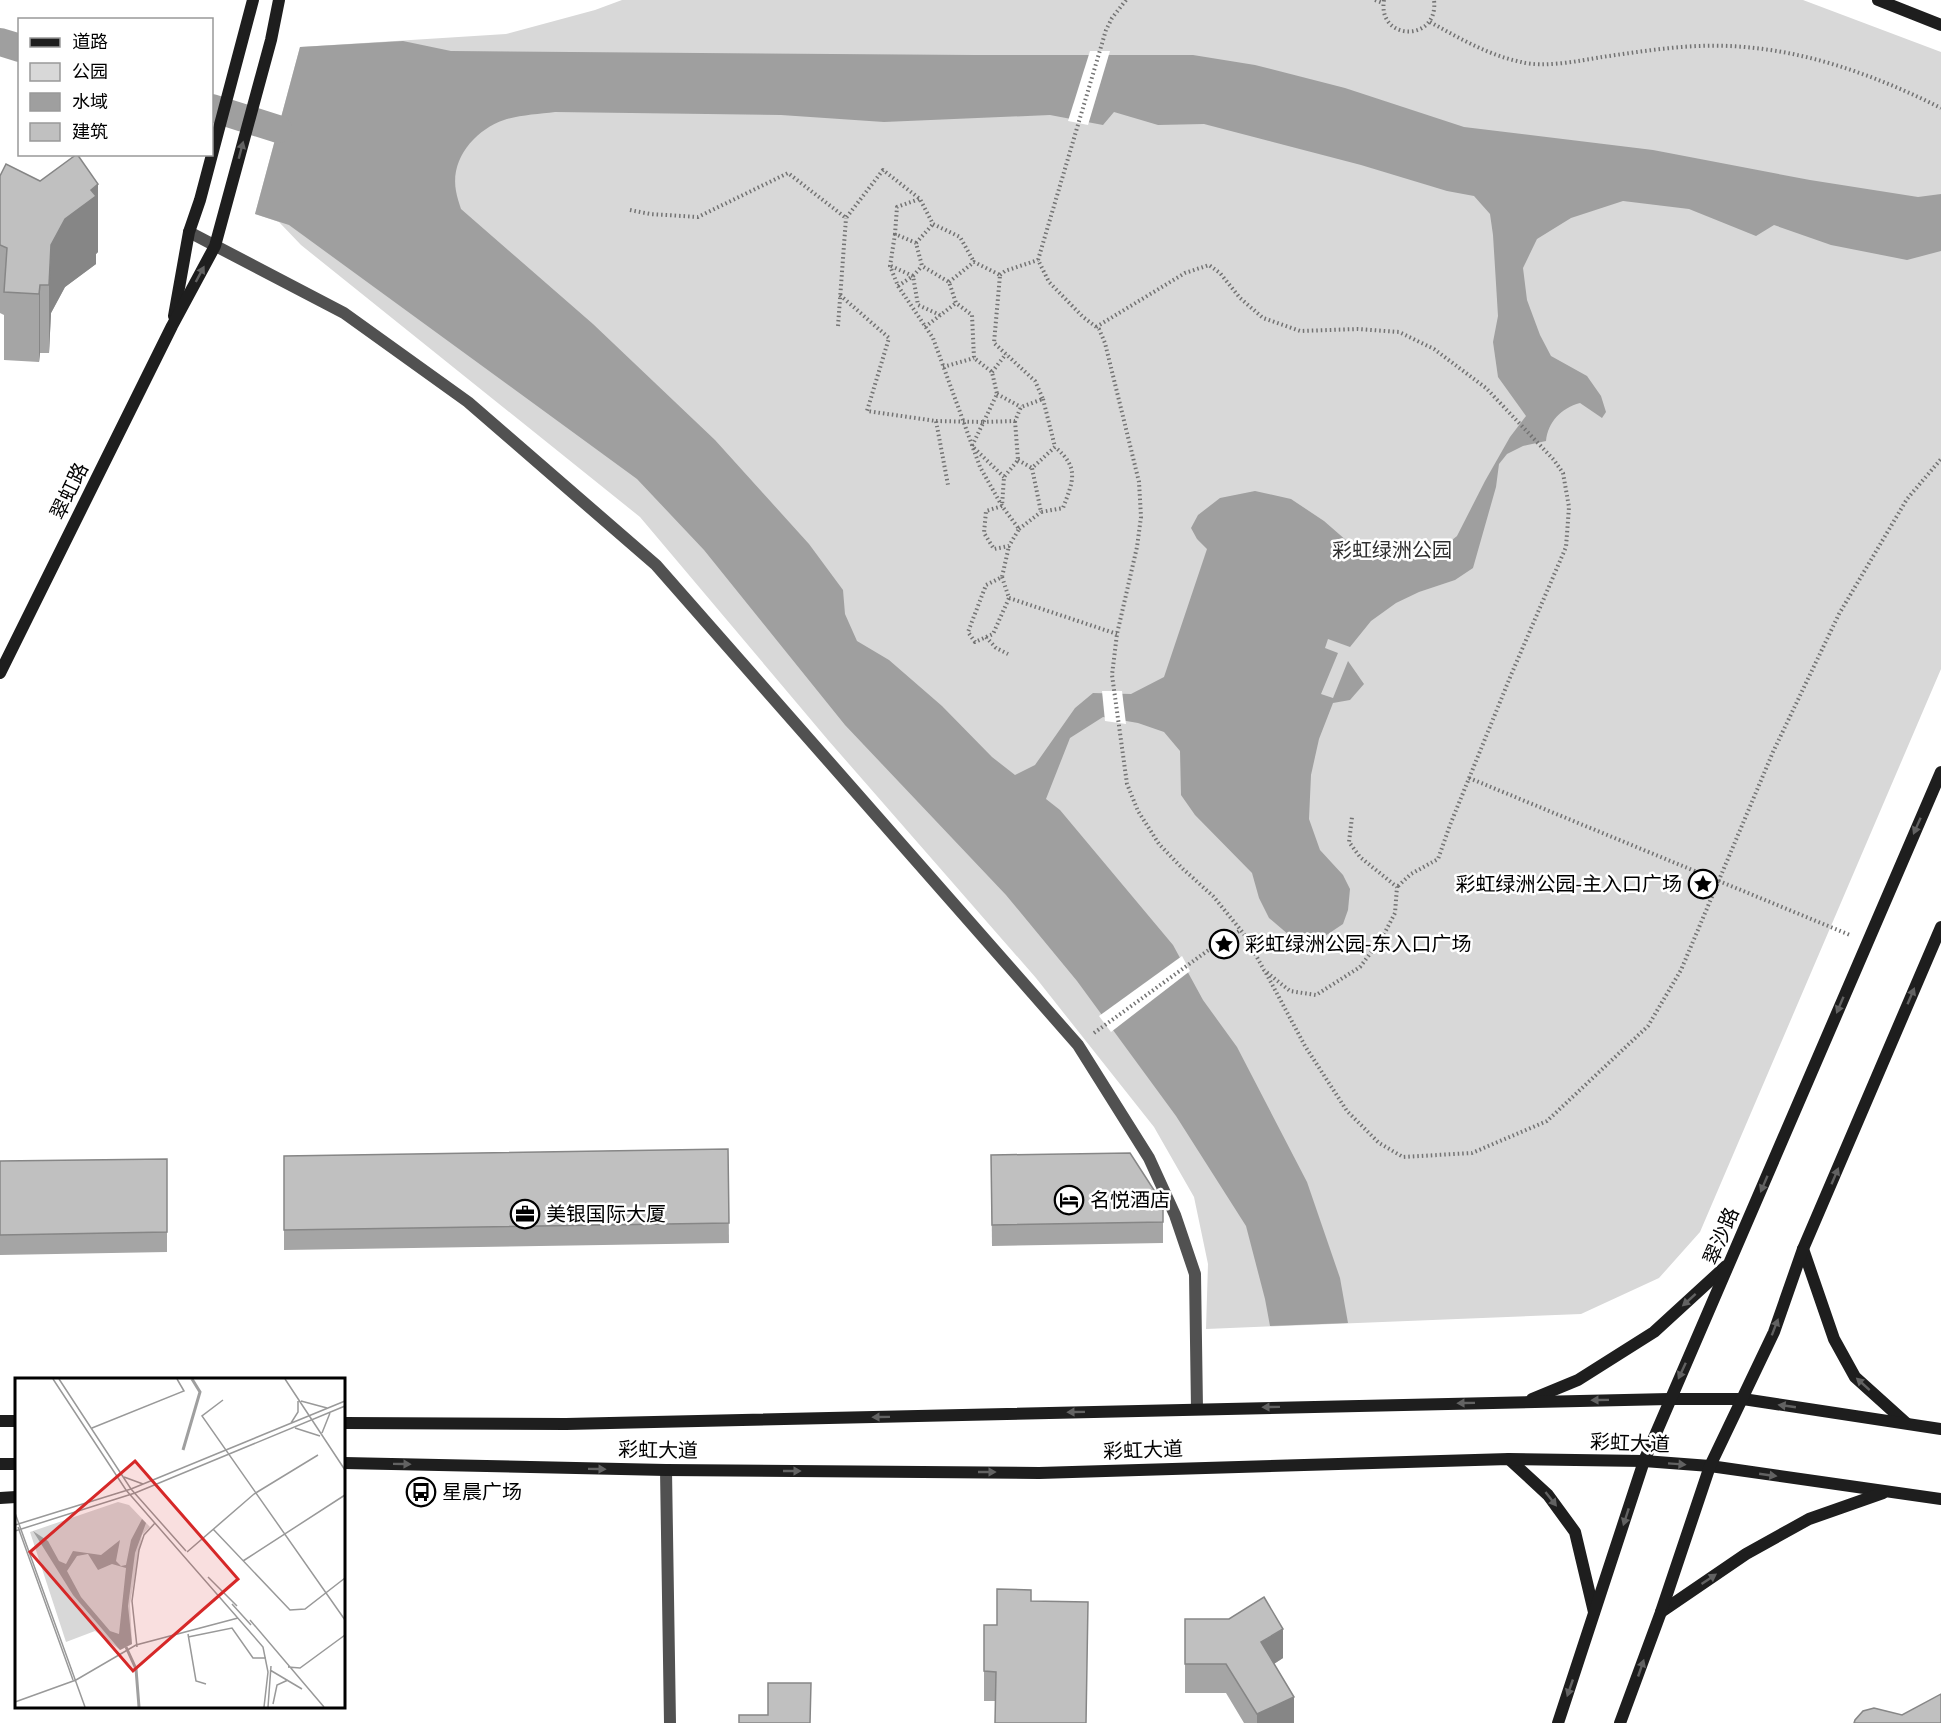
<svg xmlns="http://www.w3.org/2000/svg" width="1941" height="1723" viewBox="0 0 1941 1723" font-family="'Open Sans','Noto Sans SC',sans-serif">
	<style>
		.green { fill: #d8d8d8 }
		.water { fill: #9f9f9f; fill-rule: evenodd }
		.pier { fill: #fff }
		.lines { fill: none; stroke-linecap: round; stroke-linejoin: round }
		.canal { stroke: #9f9f9f; stroke-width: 28 }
		.path { stroke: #737373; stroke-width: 4; stroke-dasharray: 1.5 3; stroke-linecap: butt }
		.street { stroke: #515151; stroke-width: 12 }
		.secondary { stroke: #1e1e1e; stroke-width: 12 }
		.path-bridge { stroke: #737373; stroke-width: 4; stroke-dasharray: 1.5 3; stroke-linecap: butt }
		.wall { fill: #a5a5a5 }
		.shaded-wall { fill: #868686 }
		.building { fill: #c0c0c0; stroke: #868686; stroke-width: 1.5 }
		.oneway { fill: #626262 }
		.labels { text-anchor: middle; stroke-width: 5; stroke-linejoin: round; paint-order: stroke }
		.street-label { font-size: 20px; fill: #000; stroke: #fff }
		.park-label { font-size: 20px; fill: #2f2f2f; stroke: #fff }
		.poi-label { font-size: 20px; fill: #000; stroke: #fff; text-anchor: start }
		.inset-river { fill: none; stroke: #9f9f9f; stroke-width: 3 }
		.inset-road { fill: none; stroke: #999; stroke-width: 1.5 }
		.view { fill: #d62828; fill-opacity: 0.15; stroke: #d62828; stroke-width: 3 }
		.inset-edge { fill: none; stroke: #000; stroke-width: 3 }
	</style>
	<rect width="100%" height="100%" fill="#fff"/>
	<polygon class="green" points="622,0 1803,0 1941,52 1941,669 1700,1232 1659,1278 1581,1314 1206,1329 1208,1264 1194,1197 1154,1127 1036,978 828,740 640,517 301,245 279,222 255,214 300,47 506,34 595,10"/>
	<path class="water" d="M403 41 451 51 974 55H1193L1255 65 1345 88 1464 127 1653 150 1810 180 1918 197 1941 194V251L1907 260 1831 245 1774 225 1756 236 1689 209 1623 201 1571 218 1537 239 1523 268 1527 300 1540 335 1551 356 1587 376 1601 396 1606 412 1602 418 1580 403C1561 408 1548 422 1546 441L1523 446 1507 454 1499 464 1496 487 1473 568 1455 580 1419 592 1396 603 1371 621 1350 647 1328 639 1325 648 1338 653 1321 694 1333 698 1348 661 1364 684 1350 700 1333 703 1319 739 1311 775 1309 819 1320 850 1343 875 1350 889 1348 910 1343 924 1325 936 1306 939 1289 935 1269 918 1259 898 1252 873 1195 815 1181 795 1180 751 1164 732 1138 723 1103 717 1070 738 1046 799 1060 810 1173 945 1203 1000 1237 1047 1307 1182 1340 1278 1348 1323 1270 1326 1265 1299 1246 1226 1176 1116 1077 981 1006 895 845 725 704 550 637 479 289 225 255 214 300 47ZM555 112 781 115 884 122 1050 115 1103 125 1114 112 1158 125 1204 124 1361 165 1447 191 1474 196 1490 214 1493 235 1498 316 1493 342 1498 377 1526 416 1510 437 1485 481 1457 536 1441 549 1415 555 1379 552 1347 541 1324 521 1291 499 1255 491 1220 498 1198 515 1191 528 1197 539 1207 549 1164 677 1131 694 1093 693 1075 708 1035 765 1015 775 992 757 942 706 889 660 857 641 845 614 843 590 809 544 715 440 593 324 461 209C459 203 457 197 456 191 450 159 475 130 504 120 519 115 539 114 555 112Z"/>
	<g class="pier">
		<polygon points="1090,51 1110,51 1088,125 1068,121"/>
		<polygon points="1102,691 1122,691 1126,724 1105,721"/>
		<polygon points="1182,956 1190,971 1111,1032 1099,1016"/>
	</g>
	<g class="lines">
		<g class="canal">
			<polyline points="0,42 20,48"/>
			<polyline points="212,108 278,129"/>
		</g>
		<g class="path">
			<polyline points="1126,0 1112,18 1106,30 1038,260 1049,282 1083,317 1099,329 1105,343 1139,482 1141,517 1137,547 1117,634 1112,675 1127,784 1138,811 1159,844 1183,869 1213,896 1244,934 1264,970 1290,991 1316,995 1360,967 1382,938 1395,913 1397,887 1360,857 1349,842 1352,817"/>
			<polyline points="1375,0 1383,3"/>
			<path d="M1384 0C1377 41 1439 43 1434 0"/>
			<path d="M1430 22C1459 38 1488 55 1521 62 1543 68 1579 61 1602 57 1644 51 1687 44 1729 46 1803 49 1875 75 1941 108"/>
			<polyline points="919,199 897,207 895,234 916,243 922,266 949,282 956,303 972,315 974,358 992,372 997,394 972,446 1004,477"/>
			<polyline points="630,210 650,214 698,217 788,173 846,218 883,170 920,199 933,224 960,237 974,262"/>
			<polyline points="895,234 890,266 898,286 933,338 980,467 1002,506 1019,529 1009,546 994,549 984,533 986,511 1002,506 1004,477 1018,460 1015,421"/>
			<polyline points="916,243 933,224"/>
			<polyline points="891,266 913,276 918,305 940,315"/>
			<polyline points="1000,275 1005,271 1038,260"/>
			<polyline points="949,282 974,262 1000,275 994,343 1035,381 1043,399 1021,407 1015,421 983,422"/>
			<polyline points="898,286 913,276 922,266"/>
			<polyline points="840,295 889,338 867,411 936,421 948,485"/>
			<polyline points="838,326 846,218"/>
			<polyline points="925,327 956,303"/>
			<polyline points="1096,327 1185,273 1209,265 1220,273 1240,298 1263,318 1300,331 1358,329 1399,332 1434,349 1486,388 1554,460 1563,473 1569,507 1566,547 1511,675 1450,825 1438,859 1411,874 1397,887"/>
			<polyline points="943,367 974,358"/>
			<polyline points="992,372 1006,354"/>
			<polyline points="997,394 1021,407"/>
			<path d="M1043 399 1055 447 1032 468 1041 512 1063 508C1073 481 1080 468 1055 447"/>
			<polyline points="1018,460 1032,468"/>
			<polyline points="1019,529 1041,512"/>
			<polyline points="1002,577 1009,598 993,634 975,642 968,632 986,585 1002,577 1009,546"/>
			<polyline points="1009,598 1117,634"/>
			<polyline points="986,637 996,648 1008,654"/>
			<polyline points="1469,778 1850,935"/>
			<polyline points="1266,973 1305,1046 1347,1111 1379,1143 1403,1157 1472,1153 1547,1121 1648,1026 1681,970 1773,752 1839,614 1907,499 1941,459"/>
			<polyline points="1094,1033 1210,949 1241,930"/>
		</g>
		<g class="street">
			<polyline points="189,232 344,313 468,402 656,565 1078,1045 1149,1158 1175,1215 1195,1274 1197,1409"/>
			<polyline points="666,1470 670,1723"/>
		</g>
		<g class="secondary">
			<polyline points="1878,0 1941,25"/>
			<polyline points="174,316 189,232 200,200 253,0"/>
			<polyline points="0,673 172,326 215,246 271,40 279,0"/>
			<polyline points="1803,1249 1834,1339 1855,1377 1906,1423"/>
			<polyline points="1532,1399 1578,1380 1654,1332 1726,1266"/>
			<polyline points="0,1421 16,1421"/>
			<polyline points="344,1423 566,1424 1669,1399 1743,1399 1941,1429"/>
			<polyline points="1509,1459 1548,1495 1575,1532 1594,1612"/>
			<polyline points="344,1463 666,1470 1039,1473 1509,1459 1644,1461 1710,1466 1941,1499"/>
			<polyline points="0,1464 16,1464"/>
			<polyline points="0,1498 16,1497"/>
			<polyline points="1661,1612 1746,1554 1809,1519 1883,1493"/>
			<polyline points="1558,1723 1644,1461 1941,772"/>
			<polyline points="1620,1723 1661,1612 1710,1466 1774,1332 1803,1249 1941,927"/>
		</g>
		<polyline class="path-bridge" points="936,421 983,422"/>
	</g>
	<g class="wall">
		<polygon points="0,176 98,252 96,254 96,264 65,287 51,313 49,353 40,353 39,362 4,360 4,315 0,313"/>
		<polygon points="728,1149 729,1243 284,1250 284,1156"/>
		<polygon points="991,1155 1163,1204 1163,1243 992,1246"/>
		<polygon points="167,1159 167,1252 0,1255 0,1161"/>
		<polygon points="1031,1601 1088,1632 995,1701 984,1701 984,1625 997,1625"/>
		<polygon points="1185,1619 1283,1658 1274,1664 1294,1723 1244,1723 1226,1693 1185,1693"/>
	</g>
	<g class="shaded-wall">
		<polygon points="98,184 98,252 96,254 96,264 65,287 51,313 49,353 49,285 51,245 65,219 91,190"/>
		<polygon points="40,285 40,353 39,362 39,294"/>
		<polygon points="1283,1629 1283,1658 1261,1672 1261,1642"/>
		<polygon points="1294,1697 1294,1723 1257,1723 1257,1714"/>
	</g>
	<g class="building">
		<polygon points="77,154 98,184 91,190 96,196 65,219 51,245 49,285 40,285 39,294 4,292 7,248 0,245 0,176 6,164 40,181"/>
		<polygon points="728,1149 729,1223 284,1230 284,1156"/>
		<polygon points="1130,1153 1163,1204 1163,1222 992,1225 991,1155"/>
		<polygon points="167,1159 167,1232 0,1235 0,1161"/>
		<polygon points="997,1589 1031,1590 1031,1601 1088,1602 1086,1723 995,1723 996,1672 984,1671 984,1625 997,1625"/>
		<polygon points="1264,1597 1283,1629 1261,1642 1294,1697 1257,1714 1226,1664 1185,1664 1185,1619 1229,1619"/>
		<polygon points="768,1683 811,1683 810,1723 739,1723 739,1715 768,1715"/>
		<polygon points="1941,1694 1941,1723 1854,1723 1855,1720 1863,1711 1874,1708 1902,1715"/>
	</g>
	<defs><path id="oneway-solid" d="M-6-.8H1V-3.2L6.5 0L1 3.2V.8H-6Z" transform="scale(1.5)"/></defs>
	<g class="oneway">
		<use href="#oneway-solid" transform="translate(241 150) rotate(-75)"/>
		<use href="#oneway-solid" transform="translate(200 274) rotate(-62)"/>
		<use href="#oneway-solid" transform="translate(1917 826) rotate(114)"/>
		<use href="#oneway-solid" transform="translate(1911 996) rotate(-67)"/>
		<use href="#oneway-solid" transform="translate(1840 1005) rotate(113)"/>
		<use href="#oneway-solid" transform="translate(1835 1176) rotate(-67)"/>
		<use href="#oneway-solid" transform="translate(1764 1184) rotate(113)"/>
		<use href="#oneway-solid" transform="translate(1689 1300) rotate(138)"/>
		<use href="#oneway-solid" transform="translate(1775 1327) rotate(-69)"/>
		<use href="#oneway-solid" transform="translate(1682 1371) rotate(115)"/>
		<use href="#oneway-solid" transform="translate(1863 1384) rotate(-138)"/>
		<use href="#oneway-solid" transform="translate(1600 1400) rotate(179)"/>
		<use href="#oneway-solid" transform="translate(1466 1403) rotate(179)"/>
		<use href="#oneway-solid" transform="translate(1787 1406) rotate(-172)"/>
		<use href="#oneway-solid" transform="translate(1271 1407) rotate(179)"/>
		<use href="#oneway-solid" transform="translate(1076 1412) rotate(179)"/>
		<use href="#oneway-solid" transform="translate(881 1417) rotate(179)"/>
		<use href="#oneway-solid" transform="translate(402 1464) rotate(1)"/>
		<use href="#oneway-solid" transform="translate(1677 1464) rotate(4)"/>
		<use href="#oneway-solid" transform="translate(597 1469) rotate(1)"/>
		<use href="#oneway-solid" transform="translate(792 1471)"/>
		<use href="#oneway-solid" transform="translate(987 1472)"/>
		<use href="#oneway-solid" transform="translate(1768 1475) rotate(8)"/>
		<use href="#oneway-solid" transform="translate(1551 1499) rotate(52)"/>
		<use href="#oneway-solid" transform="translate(1626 1517) rotate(108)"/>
		<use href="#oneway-solid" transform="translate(1709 1579) rotate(-34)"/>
		<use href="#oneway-solid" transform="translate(1641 1668) rotate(-71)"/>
		<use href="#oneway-solid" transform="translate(1570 1688) rotate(109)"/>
	</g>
	<defs>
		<g id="sight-ring" transform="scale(1.5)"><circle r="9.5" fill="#fff" stroke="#000" stroke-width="1.5"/><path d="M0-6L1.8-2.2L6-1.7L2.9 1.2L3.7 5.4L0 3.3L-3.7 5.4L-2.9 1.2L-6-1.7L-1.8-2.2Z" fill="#000"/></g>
		<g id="hotel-ring" transform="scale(1.5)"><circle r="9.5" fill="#fff" stroke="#000" stroke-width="1.5"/><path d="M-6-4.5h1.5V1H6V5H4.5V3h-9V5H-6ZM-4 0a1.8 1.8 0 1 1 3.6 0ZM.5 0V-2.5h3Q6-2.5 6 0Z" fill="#000"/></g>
		<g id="office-ring" transform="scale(1.5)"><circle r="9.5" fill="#fff" stroke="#000" stroke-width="1.5"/><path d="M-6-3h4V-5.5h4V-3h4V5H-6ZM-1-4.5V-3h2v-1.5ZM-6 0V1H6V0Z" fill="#000"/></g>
		<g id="bus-ring" transform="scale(1.5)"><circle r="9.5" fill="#fff" stroke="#000" stroke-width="1.5"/><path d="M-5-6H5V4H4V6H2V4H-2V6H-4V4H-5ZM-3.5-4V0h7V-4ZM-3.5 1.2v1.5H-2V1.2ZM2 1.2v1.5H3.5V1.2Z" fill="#000"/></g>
	</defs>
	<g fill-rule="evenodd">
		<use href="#sight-ring" x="1703" y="884"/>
		<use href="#sight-ring" x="1224" y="944"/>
		<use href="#hotel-ring" x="1069" y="1200"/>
		<use href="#office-ring" x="525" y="1214"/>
		<use href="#bus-ring" x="421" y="1492"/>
	</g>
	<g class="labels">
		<g class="street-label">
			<text transform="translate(69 491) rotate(-64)" y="7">翠虹路</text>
			<text transform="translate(1721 1236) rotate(-67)" y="7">翠沙路</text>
			<text transform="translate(1630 1443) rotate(2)" y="7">彩虹大道</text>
			<text transform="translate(658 1450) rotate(1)" y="7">彩虹大道</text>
			<text transform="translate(1143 1450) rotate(-2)" y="7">彩虹大道</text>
		</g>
		<g class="park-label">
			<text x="1392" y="557">彩虹绿洲公园</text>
		</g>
		<g class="poi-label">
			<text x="1682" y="891" text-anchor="end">彩虹绿洲公园-主入口广场</text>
			<text x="1245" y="951">彩虹绿洲公园-东入口广场</text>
			<text x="1090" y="1207">名悦酒店</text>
			<text x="546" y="1221">美银国际大厦</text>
			<text x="442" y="1499">星晨广场</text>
		</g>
	</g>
	<g transform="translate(15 1378)">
		<rect width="330" height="330" fill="#fff"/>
		<path d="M103 124 114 127 135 149 127 157 115 226 117 266 105 272 80 253 51 264 15 154Z" fill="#d8d8d8"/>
		<path d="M127 141 131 145 120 175 113 228 117 266 105 272 58 217 18 153 33 163 44 183 51 186 58 173 86 177 105 162 101 183 106 188 111 187 116 162ZM73 176 83 192 97 186 111 190 104 256 95 253 66 219 52 193 62 178Z" fill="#9f9f9f" fill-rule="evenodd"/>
		<path class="inset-river" d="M168 72 185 14 177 1M111 269 121 291 124 329"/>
		<path class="inset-road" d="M38 1 111 112 248 269 253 294 249 329M44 1 116 111 171 173M270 1 330 92M208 22 187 38 330 242M286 23 312 30M276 45 283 34V23M77 50 169 13 162 1M280 50 305 58M307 55 315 35M109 99 128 106M0 135 70 329M0 147 116 111 330 23M3 149 58 302M198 151 275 232 290 231 330 200M0 153 120 115 330 28M172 174 239 116 303 77M228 183 330 117M193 199 222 228M217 226 236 247M235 242 309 329M173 256 181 303 191 306M173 259 217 250 238 280H251M122 269 117 223 124 172 129 157 140 145M273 289 285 290 330 257M255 292 287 311M0 324 61 302 121 267 223 240M258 326 262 307 273 302M253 329 256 288"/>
		<path class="view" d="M120 83 223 201 118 293 15 174Z"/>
		<rect width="330" height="330" class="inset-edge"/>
	</g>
	<rect x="18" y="18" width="195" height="138" fill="#ffffff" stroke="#999999" stroke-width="1.5"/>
	<rect x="30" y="38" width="30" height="9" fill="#1e1e1e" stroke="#999999" stroke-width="1.5"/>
	<text x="72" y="48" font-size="18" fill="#000000">道路</text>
	<rect x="30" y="63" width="30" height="18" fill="#d8d8d8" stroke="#999999" stroke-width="1.5"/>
	<text x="72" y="78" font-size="18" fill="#000000">公园</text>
	<rect x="30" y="93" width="30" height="18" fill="#9f9f9f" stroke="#999999" stroke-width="1.5"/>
	<text x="72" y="108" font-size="18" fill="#000000">水域</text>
	<rect x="30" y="123" width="30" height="18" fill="#c0c0c0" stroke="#999999" stroke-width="1.5"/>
	<text x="72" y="138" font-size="18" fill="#000000">建筑</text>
</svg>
